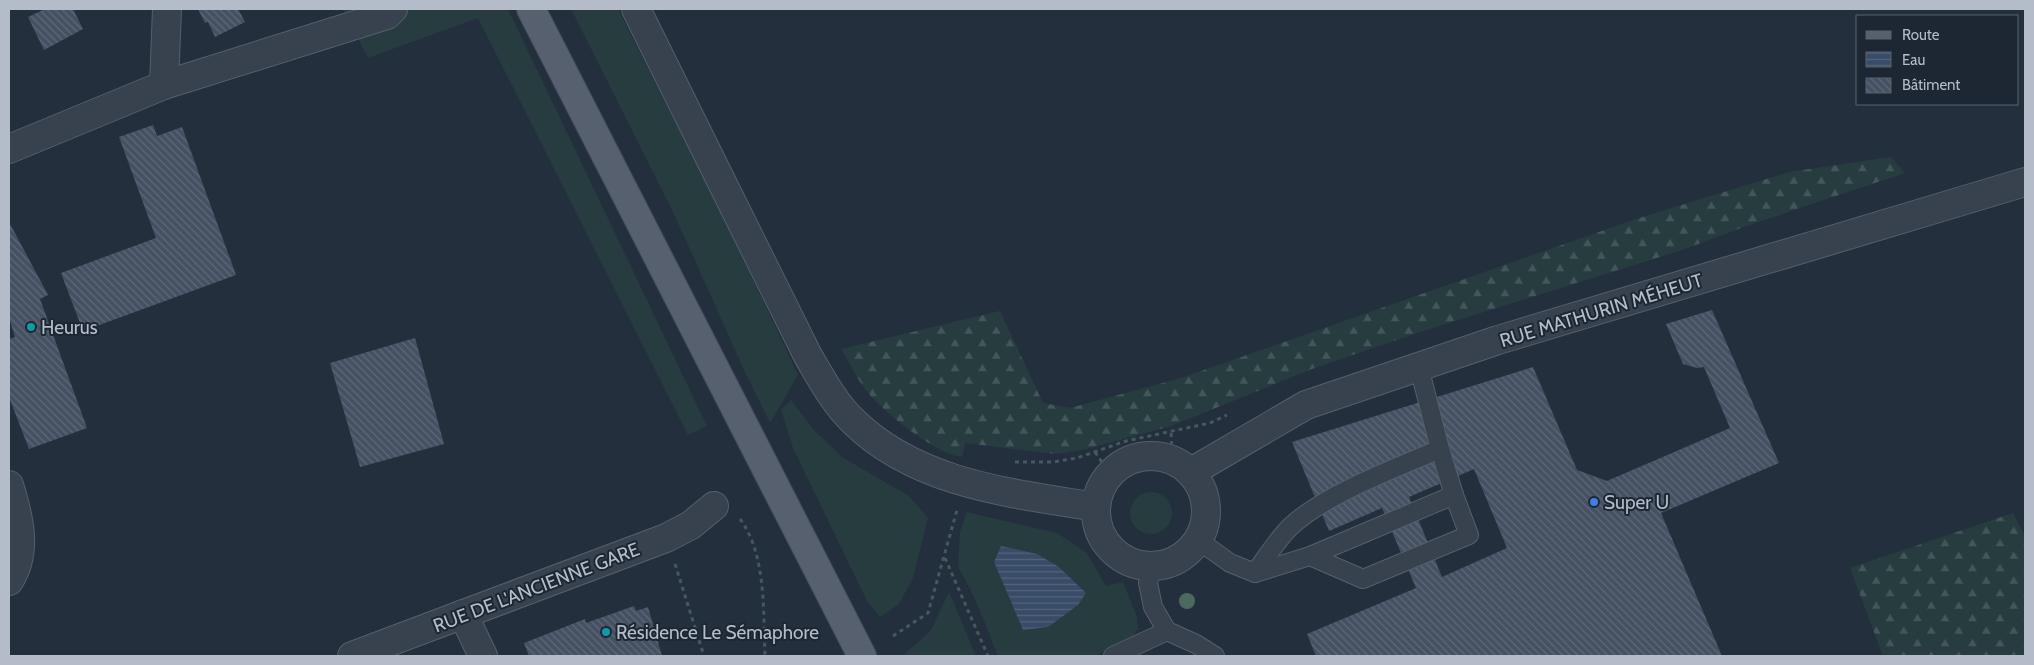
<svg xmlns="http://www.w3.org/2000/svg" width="2034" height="665" viewBox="0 0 2034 665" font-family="Cabin,sans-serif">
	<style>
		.grass { fill: #263c3f; fill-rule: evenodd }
		.forest { fill: url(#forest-firs) }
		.water { fill: url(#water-rules) }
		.building { fill: url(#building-back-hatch); fill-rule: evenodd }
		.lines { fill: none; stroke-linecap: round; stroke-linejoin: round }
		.service-casing { stroke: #565f6c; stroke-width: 20 }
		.minor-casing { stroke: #565f6c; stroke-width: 30 }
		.tertiary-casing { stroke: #565f6c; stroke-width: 30 }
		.primary-casing { stroke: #414a57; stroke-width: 30 }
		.path { stroke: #44595c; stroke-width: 3; stroke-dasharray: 4 4; stroke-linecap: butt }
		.service { stroke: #38414e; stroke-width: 18 }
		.minor { stroke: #38414e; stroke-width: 28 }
		.tertiary { stroke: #38414e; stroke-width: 28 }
		.primary { stroke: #56606e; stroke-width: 28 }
		.tree { fill: #4b6a5d }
		.culture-dot { fill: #0f9aa8; stroke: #1d2633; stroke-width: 2 }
		.shop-dot { fill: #3f7fe0; stroke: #1d2633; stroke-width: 2 }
		.labels { text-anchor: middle; stroke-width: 4; stroke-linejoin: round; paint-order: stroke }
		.street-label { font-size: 19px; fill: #b4bcc9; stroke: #1d2633 }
		.poi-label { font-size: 19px; fill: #b4bcc9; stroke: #1d2633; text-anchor: start }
	</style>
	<defs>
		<pattern id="forest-firs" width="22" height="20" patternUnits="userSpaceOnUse" patternTransform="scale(1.25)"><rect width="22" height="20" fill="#263c3f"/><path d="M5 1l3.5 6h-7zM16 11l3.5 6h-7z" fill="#435659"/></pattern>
		<pattern id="water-rules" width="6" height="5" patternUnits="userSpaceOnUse" patternTransform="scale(1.25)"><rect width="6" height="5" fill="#394c67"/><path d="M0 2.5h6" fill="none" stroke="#53647b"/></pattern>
		<pattern id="building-back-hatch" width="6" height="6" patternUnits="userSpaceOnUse" patternTransform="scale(1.25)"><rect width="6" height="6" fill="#455162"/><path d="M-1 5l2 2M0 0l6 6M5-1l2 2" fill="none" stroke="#5d6877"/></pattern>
	</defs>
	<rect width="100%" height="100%" fill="#242f3e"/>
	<g class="grass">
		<polygon points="343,9 508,9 707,426 688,435 478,18 368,58"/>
		<polygon points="571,9 618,9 731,232 798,375 770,423 745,372 674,214"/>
		<polygon points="791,400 812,428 842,457 909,496 928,518 913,578 899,604 880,617 867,601 793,448 781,410"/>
		<circle cx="1151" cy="513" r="21"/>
		<path d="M967 512 1057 533 1087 553 1106 586 1123 582 1137 617 1138 629 1131 640 1095 656H998L976 601 958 566 960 532ZM994 562 1059 567 1086 593 1023 630Z"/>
		<polygon points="949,592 976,656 903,656 931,630"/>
	</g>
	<g class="forest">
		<path d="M1891 157 1905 173 1755 223 1682 250 1420 332 1312 369 1171 426 1082 450 1056 454 965 443 962 457C935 454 882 411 865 389 856 377 849 362 841 349L1000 311 1043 403 1070 408 1181 378 1636 219 1789 172Z"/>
		<polygon points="2013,513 2025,537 2025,656 1883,656 1850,568"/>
	</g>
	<polygon class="water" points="1001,546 1037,554 1059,567 1086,593 1078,605 1048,627 1023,630 994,562"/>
	<g class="building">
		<polygon points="45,9 73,9 83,29 44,50 28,17"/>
		<polygon points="198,9 238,9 245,22 215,37 208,22 205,23"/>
		<polygon points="153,125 157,136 182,127 236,275 83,331 61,273 156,238 119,137"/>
		<polygon points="9,222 48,295 40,299 87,428 29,449 9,397 9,339 15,337 9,318"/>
		<path d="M1712 310 1779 463 1661 513 1722 656H1316L1307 634 1416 588 1382 508 1329 531 1292 442 1533 367 1577 470 1607 481 1730 428 1704 367 1697 368 1683 364 1666 324ZM1474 469 1507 548 1442 577 1409 497Z"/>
		<polygon points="415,338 444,444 360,467 330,363"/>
		<polygon points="634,606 636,611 648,607 662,656 529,656 524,643 585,619 586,623"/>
	</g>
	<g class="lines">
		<g class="service-casing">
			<g id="service">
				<polyline points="1198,540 1230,563 1255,573 1310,556 1454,495 1440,449"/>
				<polyline points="1310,556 1363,579 1469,535 1454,495"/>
				<polyline points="1152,566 1148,583 1153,607 1167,631 1196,644 1215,656"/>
				<path d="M1255 573C1266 558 1277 540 1290 527 1325 494 1396 468 1440 449L1419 367"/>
				<polyline points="1113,656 1167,631"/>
			</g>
		</g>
		<g class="minor-casing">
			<g id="minor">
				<polyline points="164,85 167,9"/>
				<polyline points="9,149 164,85 387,15 393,9"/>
				<path d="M9 485C19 517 28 552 9 581"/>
				<polyline points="463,614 483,656"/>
				<polyline points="352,656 666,538 691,525 714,506"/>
			</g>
		</g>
		<g class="tertiary-casing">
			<g id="tertiary">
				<path d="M636 9 808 356C821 378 834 403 853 421 917 484 1011 493 1096 507"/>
				<circle cx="1151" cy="511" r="55"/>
				<polyline points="1191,472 1306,405 1498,340 2025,182"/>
			</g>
		</g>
		<g class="primary-casing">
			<polyline id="primary" points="531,9 862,656"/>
		</g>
		<g class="path">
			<polyline points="1171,433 1172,452"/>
			<polyline points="1095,452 1110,474"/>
			<polyline points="1015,462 1053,462 1077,458 1126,441 1210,423 1227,415"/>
			<path d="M740 519C767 555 763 614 765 656"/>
			<polyline points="945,558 988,656"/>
			<polyline points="675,564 704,656"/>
			<polyline points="893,636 928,613 957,510"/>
		</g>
		<use href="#service" class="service"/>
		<use href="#minor" class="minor"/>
		<use href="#tertiary" class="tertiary"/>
		<use href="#primary" class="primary"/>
	</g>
	<circle class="tree" cx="1187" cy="601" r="8"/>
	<g class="culture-dot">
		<circle cx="31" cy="327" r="5"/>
		<circle cx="606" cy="632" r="5"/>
	</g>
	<circle class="shop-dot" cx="1594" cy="502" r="5"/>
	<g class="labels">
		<g class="street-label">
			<text transform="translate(1601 310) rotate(-17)" y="7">RUE MATHURIN MÉHEUT</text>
			<text transform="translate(536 587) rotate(-21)" y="7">RUE DE L'ANCIENNE GARE</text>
		</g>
		<g class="poi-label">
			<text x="41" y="334">Heurus</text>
			<text x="1604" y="509">Super U</text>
			<text x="616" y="639">Résidence Le Sémaphore</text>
		</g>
	</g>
	<rect width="2034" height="665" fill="none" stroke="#b4bcc9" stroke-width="20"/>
	<rect x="1856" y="15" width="162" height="90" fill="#1d2633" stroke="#59626f"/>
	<rect x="1866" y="31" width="25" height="8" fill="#56606e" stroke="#59626f"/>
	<text x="1902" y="40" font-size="15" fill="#b4bcc9">Route</text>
	<rect x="1866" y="52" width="25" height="15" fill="url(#water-rules)" stroke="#59626f"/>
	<text x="1902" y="65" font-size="15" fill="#b4bcc9">Eau</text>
	<rect x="1866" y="78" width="25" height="15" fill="url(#building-back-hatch)" stroke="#59626f"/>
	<text x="1902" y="90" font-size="15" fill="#b4bcc9">Bâtiment</text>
</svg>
